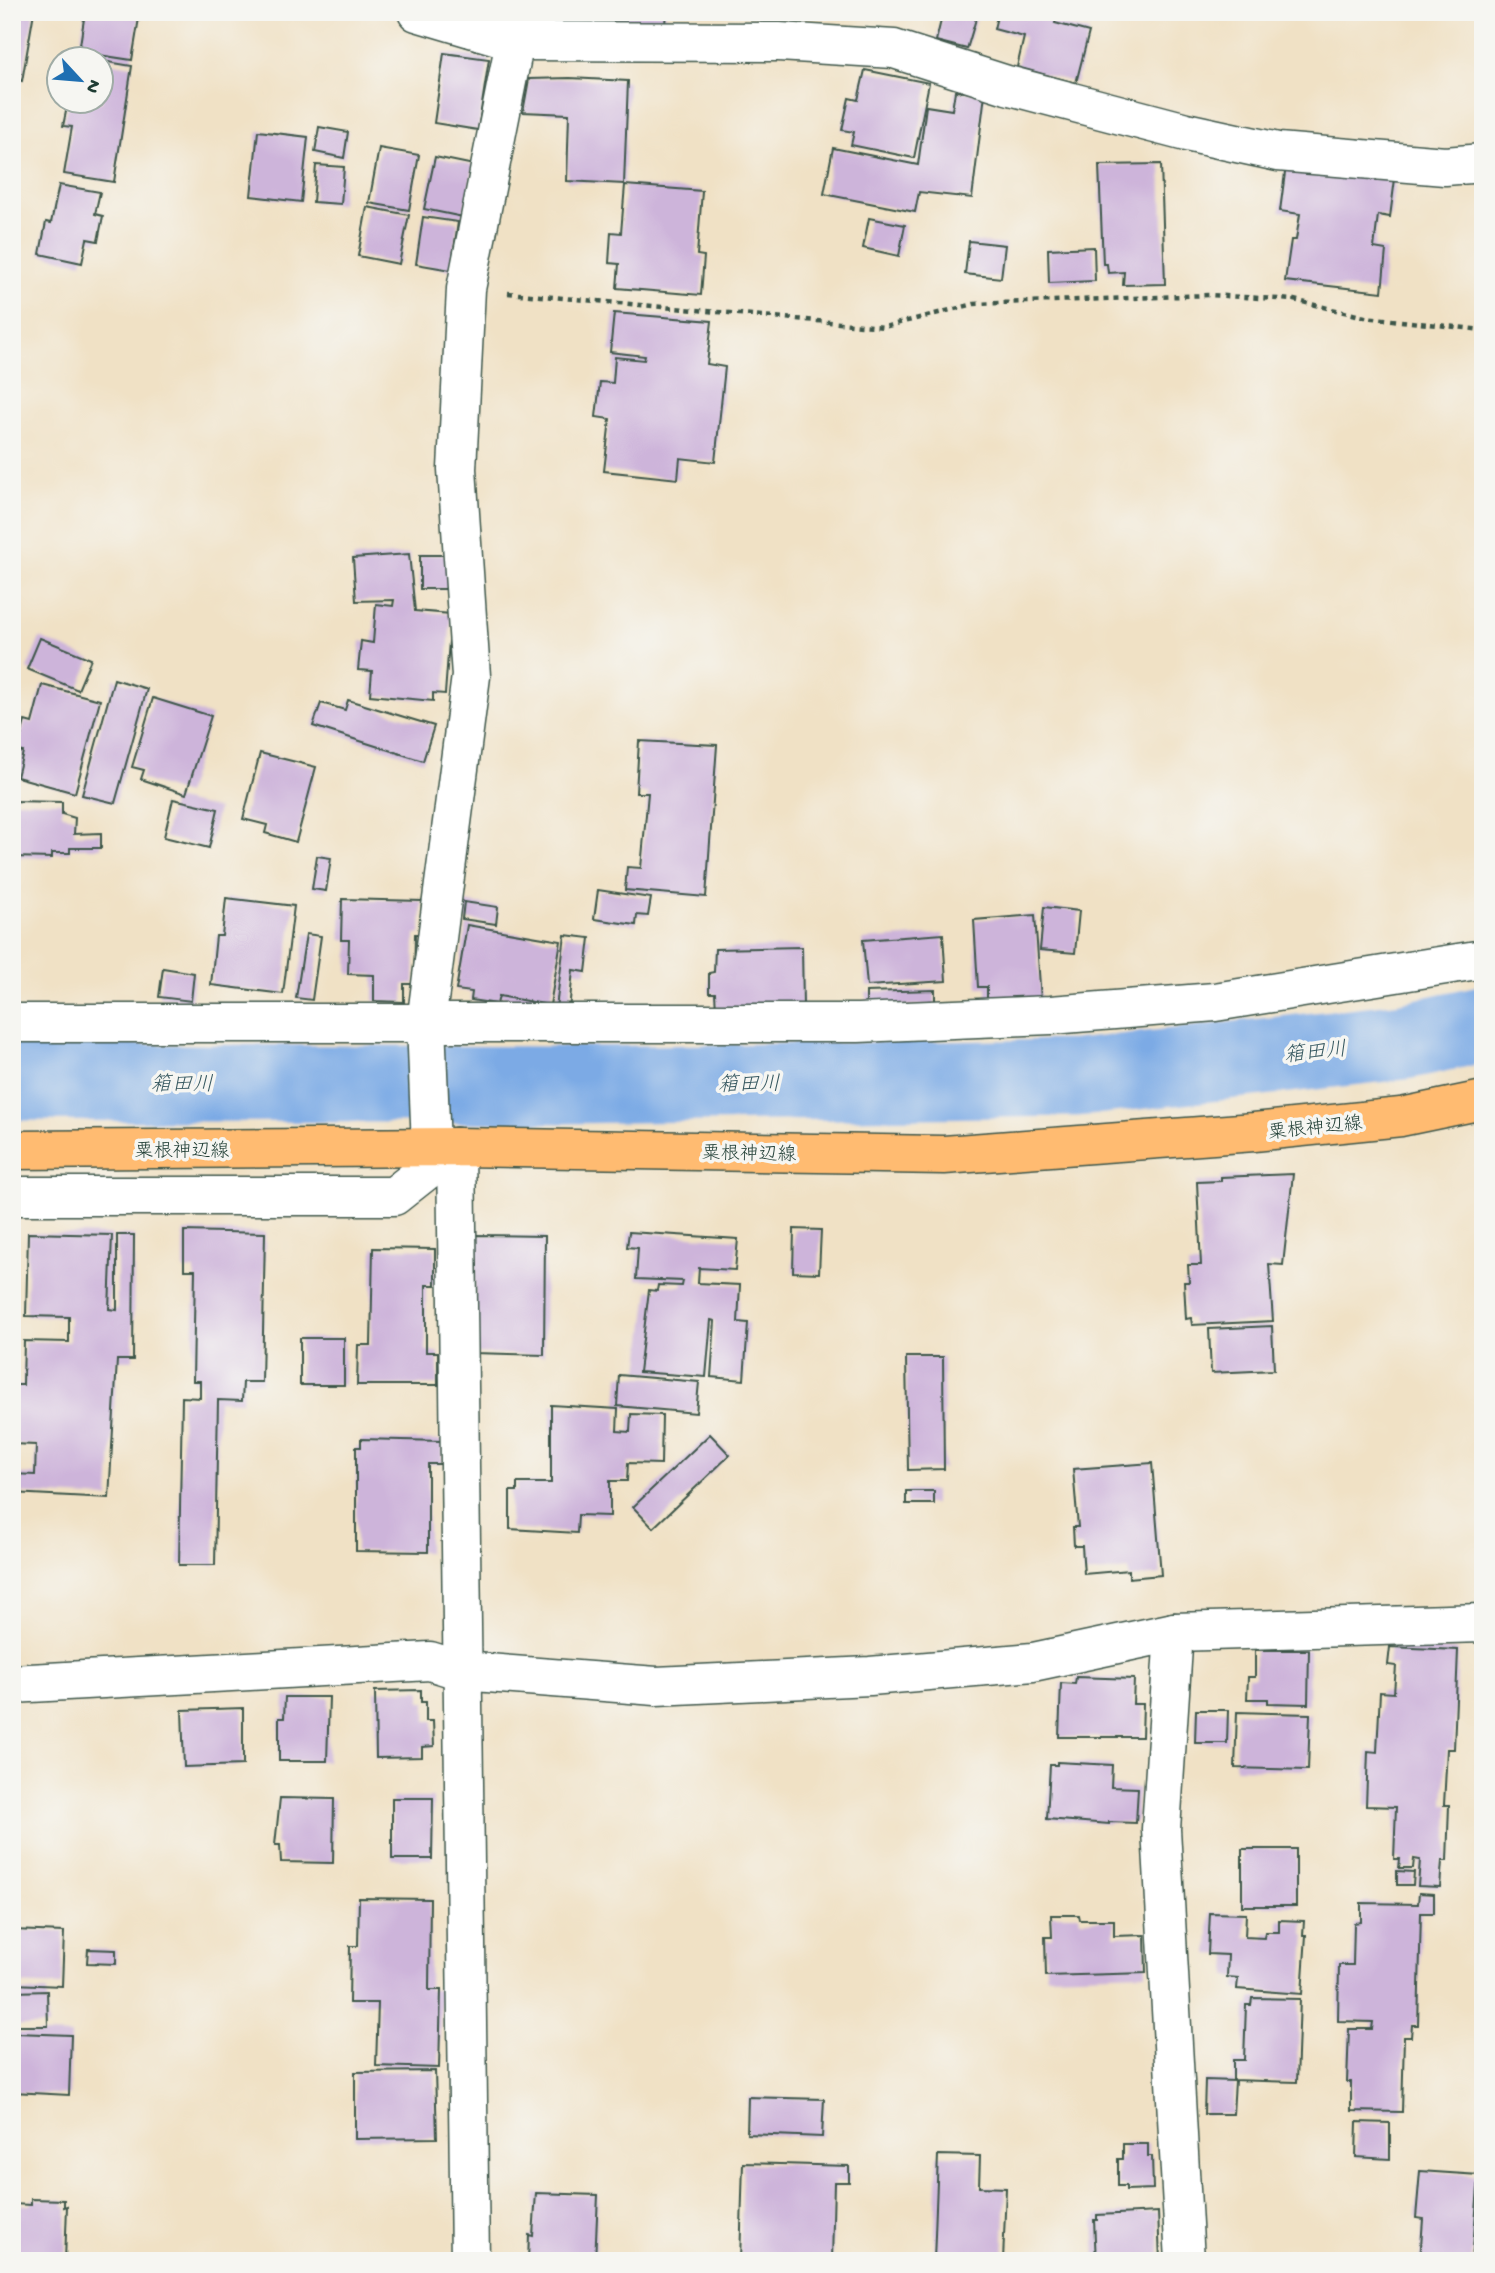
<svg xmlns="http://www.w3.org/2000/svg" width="1495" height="2273" viewBox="0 0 1495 2273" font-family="'Gochi Hand','Klee One',sans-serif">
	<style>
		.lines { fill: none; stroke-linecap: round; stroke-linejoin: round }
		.river { stroke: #7caae5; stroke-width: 77 }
		.building { fill: #cdb4da }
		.minor-casing { stroke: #3e564a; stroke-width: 41 }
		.major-casing { stroke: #3e564a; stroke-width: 41 }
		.path { stroke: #3e564a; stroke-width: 4.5; stroke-dasharray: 5 5; stroke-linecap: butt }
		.minor { stroke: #fff; stroke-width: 38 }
		.major { stroke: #ffbb71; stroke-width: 38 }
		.labels { text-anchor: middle; stroke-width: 7; stroke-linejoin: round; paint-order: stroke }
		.street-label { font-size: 19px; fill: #1f3d34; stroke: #f6f6f2 }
		.water-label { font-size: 21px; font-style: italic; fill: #365860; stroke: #f6f6f2 }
	</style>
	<rect width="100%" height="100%" fill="#f6f6f2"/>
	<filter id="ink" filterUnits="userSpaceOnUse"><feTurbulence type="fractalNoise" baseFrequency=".0143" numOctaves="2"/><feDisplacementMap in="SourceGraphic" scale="14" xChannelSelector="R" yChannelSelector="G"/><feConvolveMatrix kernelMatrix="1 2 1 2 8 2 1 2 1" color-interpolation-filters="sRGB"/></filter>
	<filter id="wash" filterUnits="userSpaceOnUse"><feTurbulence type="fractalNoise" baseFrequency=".00686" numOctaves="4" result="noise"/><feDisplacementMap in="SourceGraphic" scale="28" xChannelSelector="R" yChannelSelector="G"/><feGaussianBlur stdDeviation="1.57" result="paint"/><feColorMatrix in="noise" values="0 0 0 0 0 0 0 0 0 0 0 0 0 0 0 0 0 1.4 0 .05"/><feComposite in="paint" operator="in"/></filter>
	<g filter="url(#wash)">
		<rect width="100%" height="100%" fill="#f0e1c5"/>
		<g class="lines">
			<polyline class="river" points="12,1082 567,1085 1076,1078 1404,1041 1483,1024"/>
		</g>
		<g id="blocks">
			<g class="building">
				<polygon points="12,12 34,12 22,81 12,79"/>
				<polygon points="85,12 140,12 132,60 79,52"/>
				<polygon points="572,12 666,12 664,37 570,38"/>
				<polygon points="943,12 978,12 967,49 936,41"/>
				<polygon points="998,12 1058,12 1055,23 1089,32 1076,83 1017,67 1024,37 994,29"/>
				<polygon points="444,53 489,59 478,130 434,123"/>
				<polygon points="102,61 132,66 114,182 64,174 72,127 63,126 68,102 102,102"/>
				<polygon points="865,70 929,83 914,158 851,145 854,132 842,130 849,98 858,100"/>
				<polygon points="570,78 628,81 624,184 567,181 569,114 523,112 529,79"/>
				<polygon points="955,91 985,94 972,198 919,192 915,212 824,194 833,148 918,165 926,106 952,110"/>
				<polygon points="319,127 348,132 344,158 315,152"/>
				<polygon points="258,131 308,137 301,202 251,196"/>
				<polygon points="379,148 419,155 409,210 369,203"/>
				<polygon points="435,157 474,165 463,217 424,209"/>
				<polygon points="1161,164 1165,284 1123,285 1124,272 1108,273 1107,264 1103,264 1099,165"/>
				<polygon points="316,165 344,167 341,204 313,202"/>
				<polygon points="1286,165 1395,179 1390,217 1378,215 1374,248 1386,250 1382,292 1285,281 1291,240 1296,240 1300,214 1280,211"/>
				<polygon points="59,185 100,192 95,214 103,216 98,241 87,239 82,263 40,254 46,222 51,223"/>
				<polygon points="625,185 702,191 697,255 704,256 701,295 617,288 619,264 609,263 611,232 621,233"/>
				<polygon points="367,207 409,215 399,264 358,256"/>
				<polygon points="423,217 458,222 451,270 416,264"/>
				<polygon points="869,218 905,225 899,256 863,248"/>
				<polygon points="969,241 1005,245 1001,278 965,274"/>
				<polygon points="1094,247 1095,281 1049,283 1048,249"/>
				<polygon points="614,313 712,321 707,364 725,367 715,462 680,458 678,479 604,471 610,419 596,417 600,382 613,383 615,357 644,360 645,356 610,352"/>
				<polygon points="409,554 415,611 451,614 445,694 433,693 433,701 370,695 372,671 358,670 361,641 373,643 376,604 393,606 394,600 356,601 353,558"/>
				<rect x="420" y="555" width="33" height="34"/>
				<polygon points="40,638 91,659 78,690 27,669"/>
				<polygon points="114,679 147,689 115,803 82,795"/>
				<polygon points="42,685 100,700 75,793 17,777 23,752 17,751 25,721 32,723"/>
				<polygon points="153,698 211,716 186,794 141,779 144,770 132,767"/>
				<polygon points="348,700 434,726 423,761 313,726 321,703 345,710"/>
				<polygon points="639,741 717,745 706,897 625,890 627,867 641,868 648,793 636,793"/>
				<polygon points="260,753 316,767 296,842 265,833 267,825 243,819"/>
				<polygon points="173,799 218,809 209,848 164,837"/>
				<polygon points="12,801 62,802 62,814 75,818 74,834 101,833 101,848 70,848 70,853 52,853 52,858 12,857"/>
				<polygon points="317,856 331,858 326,891 312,889"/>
				<polygon points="598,890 651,898 648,916 637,915 636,925 594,919"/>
				<polygon points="226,898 294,906 283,994 211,985 216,936 222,936"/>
				<polygon points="342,899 422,901 421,934 415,934 414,984 404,984 404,1002 374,1001 374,975 348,974 349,940 341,940"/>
				<polygon points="464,902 498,907 496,924 462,919"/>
				<polygon points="1044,907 1079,911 1075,953 1040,950"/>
				<polygon points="1035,915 1041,1000 987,1004 987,987 978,987 974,920"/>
				<polygon points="467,925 561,941 550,1005 499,996 497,1004 471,1000 472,992 456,990"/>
				<polygon points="306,934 321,936 312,1000 296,998"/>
				<polygon points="943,934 946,981 867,986 863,940"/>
				<polygon points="565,935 590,938 586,972 573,970 569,1010 556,1008"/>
				<polygon points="802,947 803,1007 716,1009 715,993 709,993 709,973 714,972 715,949"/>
				<polygon points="163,968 194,973 191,1001 159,997"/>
				<polygon points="935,990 935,1005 866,1007 866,992"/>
				<polygon points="1293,1174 1283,1265 1269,1264 1273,1321 1192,1325 1191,1318 1186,1319 1184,1282 1189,1282 1188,1265 1201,1265 1197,1182 1221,1181 1221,1177"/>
				<polygon points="794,1229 821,1230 819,1273 793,1272"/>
				<polygon points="184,1231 265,1233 262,1382 243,1382 242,1401 218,1400 215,1565 179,1565 182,1397 200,1398 200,1381 193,1381 195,1270 184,1270"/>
				<polygon points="629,1232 738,1239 735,1270 699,1268 698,1283 740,1285 738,1322 748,1323 744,1380 711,1377 715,1321 711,1320 706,1377 639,1372 649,1290 657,1291 658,1285 682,1286 683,1281 636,1279 638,1248 627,1247"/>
				<polygon points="28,1233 112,1235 109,1309 117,1310 117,1235 134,1235 133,1360 117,1360 109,1498 12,1493 12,1474 35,1475 36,1445 12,1444 12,1385 23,1385 24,1341 69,1342 69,1317 26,1316"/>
				<polygon points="475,1235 545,1236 544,1355 474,1353"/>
				<polygon points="373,1248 435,1249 435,1285 426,1285 426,1352 438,1352 438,1385 357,1385 358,1345 371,1345"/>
				<polygon points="1272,1326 1274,1370 1211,1373 1209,1329"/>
				<rect x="300" y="1338" width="44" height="47"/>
				<polygon points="906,1357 943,1357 944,1469 908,1470"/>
				<polygon points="619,1375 699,1382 696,1413 617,1406"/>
				<polygon points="551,1405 618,1409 617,1431 630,1432 631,1414 662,1415 661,1464 628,1463 627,1481 610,1481 610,1516 578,1515 577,1533 510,1529 510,1491 517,1491 517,1483 551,1483"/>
				<polygon points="710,1434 730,1455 653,1528 633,1507"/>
				<polygon points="361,1439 442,1441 442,1464 428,1464 428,1552 356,1551 356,1447 361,1447"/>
				<polygon points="1152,1463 1161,1575 1129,1578 1129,1570 1084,1574 1082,1546 1074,1546 1073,1527 1078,1527 1073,1469"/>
				<rect x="906" y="1491" width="28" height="13"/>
				<polygon points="1390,1647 1458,1650 1454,1749 1447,1749 1444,1805 1449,1805 1447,1861 1442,1861 1440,1887 1418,1886 1420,1860 1414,1859 1413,1868 1399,1868 1400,1859 1394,1859 1396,1807 1366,1806 1368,1751 1377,1752 1380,1692 1394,1693 1396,1666 1388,1665"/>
				<polygon points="1255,1650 1309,1650 1308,1704 1268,1703 1268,1699 1247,1699 1248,1677 1255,1677"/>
				<polygon points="1076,1677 1134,1679 1133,1704 1143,1704 1142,1737 1059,1737 1061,1683 1075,1684"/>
				<polygon points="421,1690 421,1702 426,1702 426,1721 433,1721 434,1746 422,1747 422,1757 376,1758 375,1691"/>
				<polygon points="285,1697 329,1697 327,1761 279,1761 279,1718 284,1718"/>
				<polygon points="243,1708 243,1765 184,1767 182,1710"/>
				<polygon points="1196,1710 1228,1710 1227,1743 1195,1743"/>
				<polygon points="1237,1712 1310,1714 1308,1770 1235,1768"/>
				<polygon points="1057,1762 1112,1765 1111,1787 1138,1788 1136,1823 1109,1822 1109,1824 1047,1819 1050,1765 1057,1765"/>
				<polygon points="280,1798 334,1799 333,1863 281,1862 280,1845 275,1845"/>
				<polygon points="392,1798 433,1798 432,1859 392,1859"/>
				<rect x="1242" y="1849" width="54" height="57"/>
				<polygon points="1397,1871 1414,1872 1413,1885 1397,1885"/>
				<polygon points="1419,1893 1434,1894 1434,1913 1421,1913 1418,2025 1412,2025 1411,2037 1404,2037 1402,2112 1351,2111 1351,2082 1347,2082 1349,2029 1372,2029 1373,2022 1338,2021 1339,1965 1353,1965 1354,1923 1361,1922 1361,1903 1418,1904"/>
				<polygon points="359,1898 430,1899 429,1990 441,1990 439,2068 376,2066 378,2003 349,2003 350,1946 358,1946"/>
				<polygon points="1210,1913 1246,1914 1245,1937 1264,1938 1265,1932 1279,1932 1279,1920 1304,1921 1303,1935 1306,1935 1302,1994 1237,1989 1238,1978 1227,1977 1228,1955 1208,1954"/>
				<polygon points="1051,1915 1079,1915 1080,1920 1114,1920 1114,1936 1145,1935 1146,1973 1046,1976 1045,1937 1052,1937"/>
				<polygon points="12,1930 64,1932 62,1986 14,1984"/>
				<polygon points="88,1949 116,1950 116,1964 87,1963"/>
				<polygon points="47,1991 48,2026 15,2026 15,1992"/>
				<polygon points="1252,1998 1300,1999 1297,2082 1233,2080 1233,2060 1244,2060 1246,2005 1251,2005"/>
				<polygon points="15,2033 71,2035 69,2095 13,2092"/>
				<polygon points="435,2071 437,2138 355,2139 355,2072"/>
				<polygon points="1205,2080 1235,2081 1233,2114 1204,2114"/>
				<polygon points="748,2097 824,2099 822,2137 747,2134"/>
				<polygon points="1357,2122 1390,2123 1390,2159 1356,2157"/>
				<polygon points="1123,2144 1148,2144 1148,2156 1152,2156 1153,2189 1126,2190 1126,2186 1118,2186 1118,2159 1123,2159"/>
				<polygon points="938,2155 980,2156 979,2187 1006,2188 1003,2261 934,2261"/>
				<polygon points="743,2163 849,2166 849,2182 834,2182 832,2261 740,2261"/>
				<polygon points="1420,2171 1479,2175 1472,2261 1420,2261 1423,2219 1416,2218"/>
				<polygon points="536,2193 598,2195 595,2261 528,2261 529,2235 533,2236"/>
				<polygon points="31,2199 64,2200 64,2207 67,2206 65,2261 12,2261 12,2204 31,2205"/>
				<polygon points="1158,2212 1160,2261 1096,2261 1094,2220 1097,2220 1097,2215"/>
			</g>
		</g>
	</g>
	<g filter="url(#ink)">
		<use href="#blocks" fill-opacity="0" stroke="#3e564a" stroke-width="2"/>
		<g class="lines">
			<g class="minor-casing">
				<g id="minor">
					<polyline points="417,12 515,41 779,42 894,49 1007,85 1186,132 1278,152 1445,166 1483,163"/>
					<polyline points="12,1023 858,1023 1051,1015 1215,1002 1483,959"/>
					<polyline points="431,1147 426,1023 471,676 457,469 466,289 515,41"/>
					<polyline points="456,1147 470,2261"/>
					<polyline points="12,1196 394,1196 456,1147"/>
					<polyline points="1174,1632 1161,1829 1185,2261"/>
					<polyline points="12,1684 430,1661 462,1671 656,1686 870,1676 1033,1662 1174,1632 1483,1623"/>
				</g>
			</g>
			<g class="major-casing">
				<polyline id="major" points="12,1150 456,1147 944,1155 1254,1132 1401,1117 1483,1100"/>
			</g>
			<polyline class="path" points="508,293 884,327 974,304 1209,295 1294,300 1365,317 1483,330"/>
			<use href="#minor" class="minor"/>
			<use href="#major" class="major"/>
		</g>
	</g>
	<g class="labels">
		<g class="street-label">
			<text transform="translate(1315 1126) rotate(-6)" y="7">粟根神辺線</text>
			<text x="182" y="1156">粟根神辺線</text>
			<text transform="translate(749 1152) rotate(1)" y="7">粟根神辺線</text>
		</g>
		<g class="water-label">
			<text transform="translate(1315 1051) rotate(-6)" y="7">箱田川</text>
			<text x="182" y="1090">箱田川</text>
			<text transform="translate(749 1083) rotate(-1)" y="7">箱田川</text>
		</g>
	</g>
	<rect width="1495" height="2273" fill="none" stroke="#f6f6f2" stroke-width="42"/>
	<g transform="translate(80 80) rotate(116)"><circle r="33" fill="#f6f6f2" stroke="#a0aca6" stroke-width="2"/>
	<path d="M0-5L12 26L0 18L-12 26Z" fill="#1f6fb2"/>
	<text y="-10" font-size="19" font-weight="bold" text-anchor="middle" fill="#1f3d34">N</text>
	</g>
</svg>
